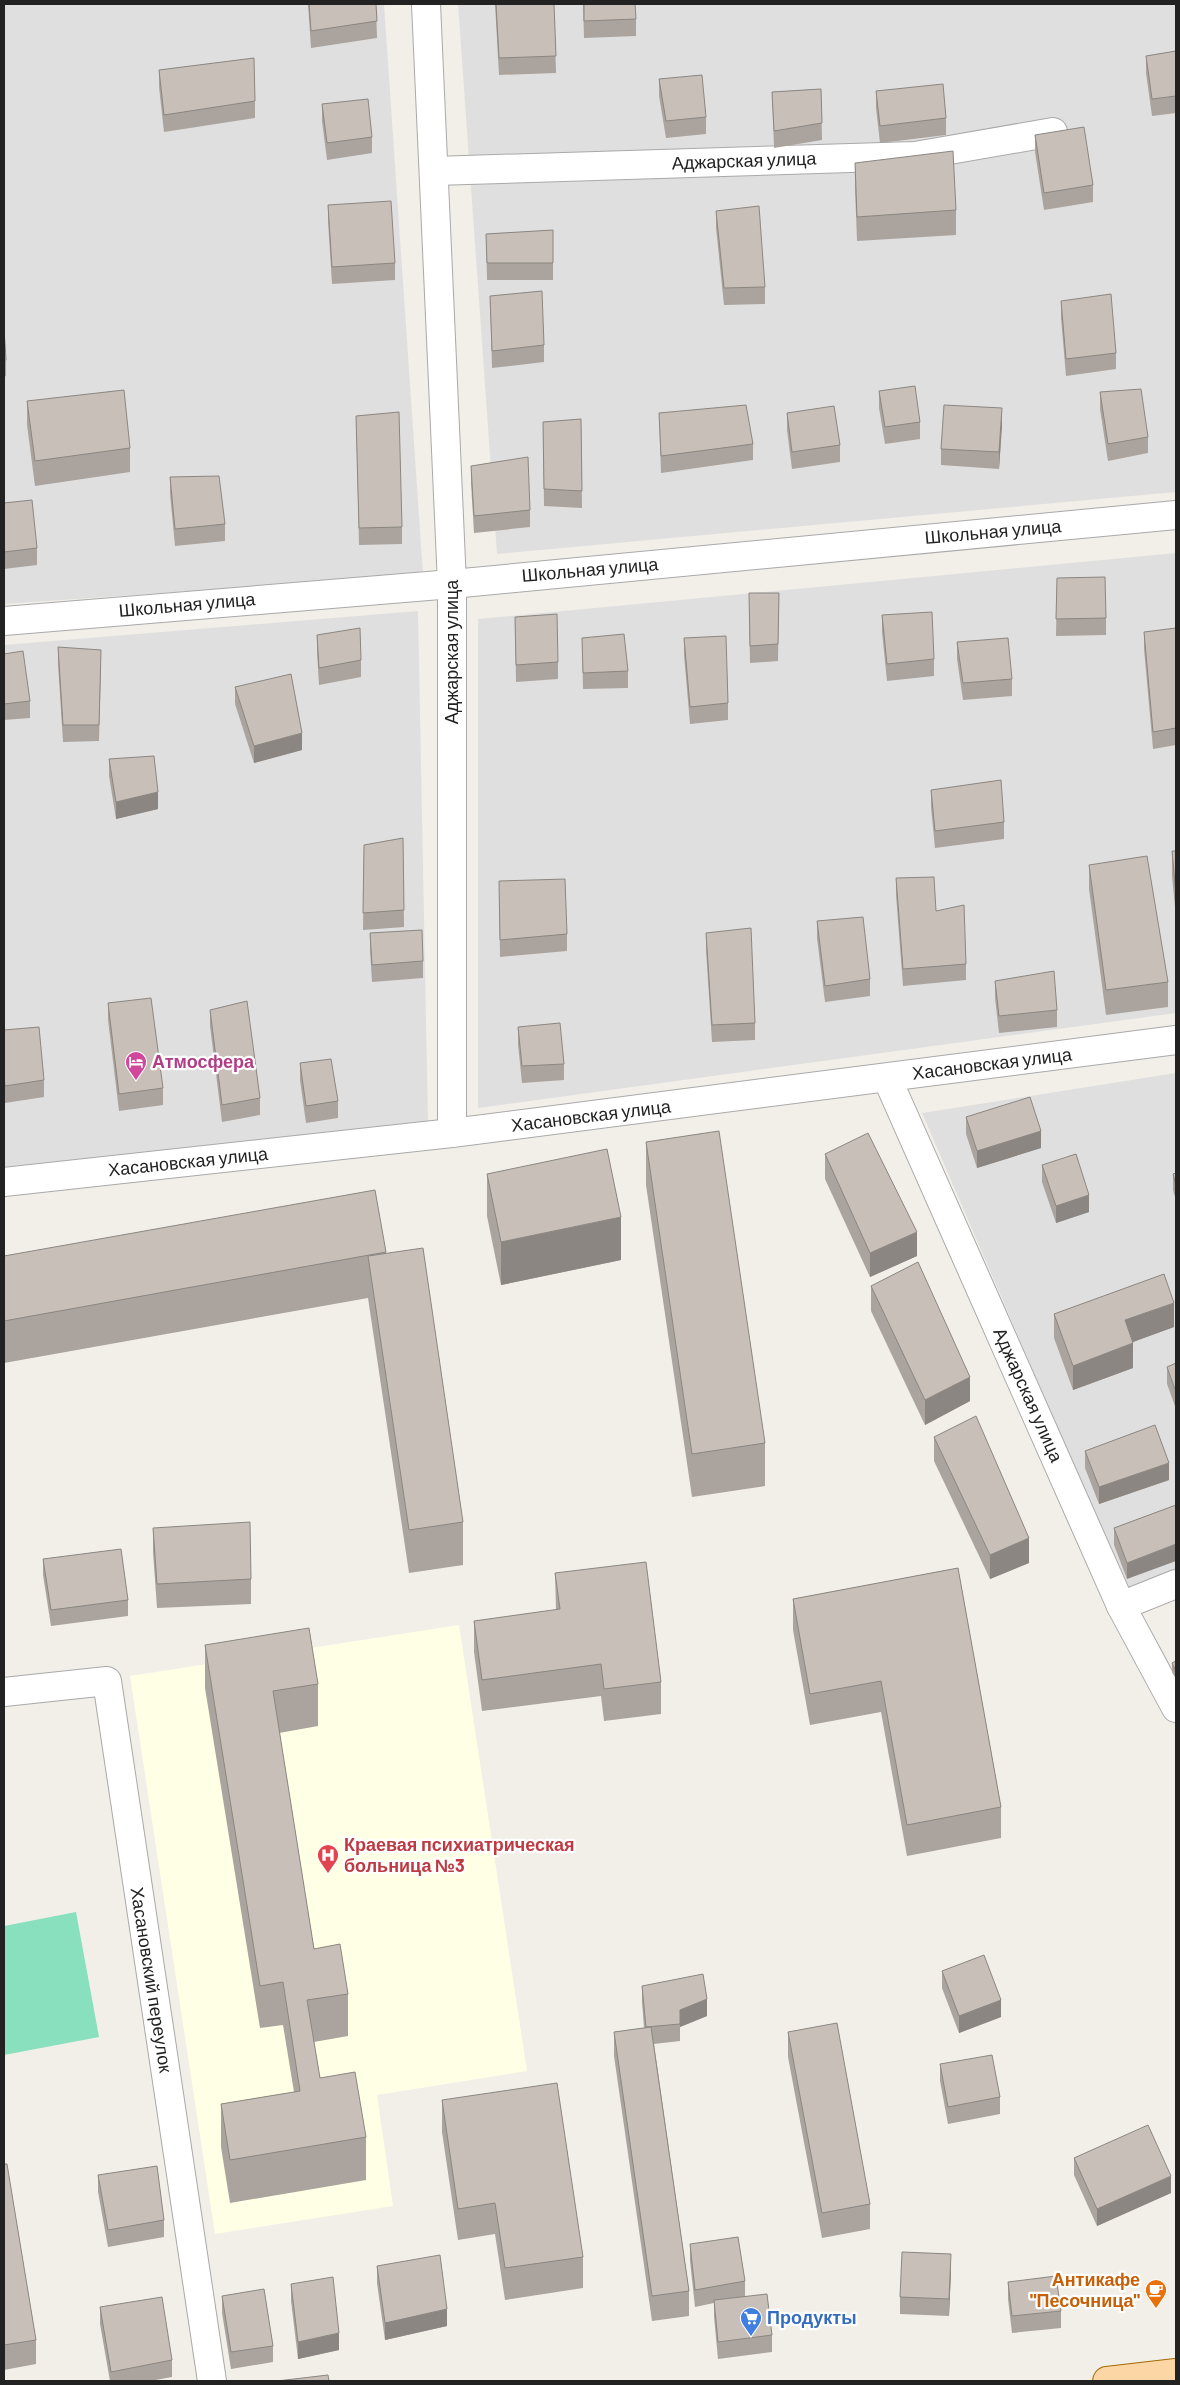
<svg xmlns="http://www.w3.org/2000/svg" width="1180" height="2385" viewBox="0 0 1180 2385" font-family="Barlow,sans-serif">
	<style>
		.residential { fill: #e0dfdf }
		.education { fill: #ffffe5 }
		.pitch { fill: #88e0be }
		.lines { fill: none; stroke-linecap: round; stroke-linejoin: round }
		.minor-casing { stroke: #a9a9a9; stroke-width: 30 }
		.major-casing { stroke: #a06b00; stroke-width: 30 }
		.minor { stroke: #fff; stroke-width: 28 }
		.major { stroke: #fcd6a4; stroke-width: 28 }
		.wall { fill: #aba49e }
		.shaded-wall { fill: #8b8681 }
		.building { fill: #c7bfb8; stroke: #8b8681 }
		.labels { text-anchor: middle; stroke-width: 4.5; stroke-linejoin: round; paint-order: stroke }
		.street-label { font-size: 18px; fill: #222; stroke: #fff }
		.hotel-label { font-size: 18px; font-weight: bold; fill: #b23c85; stroke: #fff; text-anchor: start }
		.health-label { font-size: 18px; font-weight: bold; fill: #be3a42; stroke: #fff; text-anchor: start }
		.food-label { font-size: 18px; font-weight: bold; fill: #c56008; stroke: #fff; text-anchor: end }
		.shop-label { font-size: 18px; font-weight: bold; fill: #366cbe; stroke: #fff; text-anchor: start }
	</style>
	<rect width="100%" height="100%" fill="#f2efe9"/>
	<g class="residential">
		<polygon points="4,4 384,4 423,575 4,604"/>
		<polygon points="458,4 1176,4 1176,492 497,554"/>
		<polygon points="1176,553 1176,1013 478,1108 478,619"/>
		<polygon points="418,611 428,1123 4,1167 4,645"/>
		<polygon points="1176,1073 1176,1572 1128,1591 922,1113"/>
	</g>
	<polygon class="education" points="459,1625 527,2071 377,2095 393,2206 215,2234 130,1676"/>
	<polygon class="pitch" points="76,1912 99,2037 4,2055 4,1926"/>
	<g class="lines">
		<g class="minor-casing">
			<g id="minor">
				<polyline points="426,4 452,584 452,1133"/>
				<polyline points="434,171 915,156 1053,132"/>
				<polyline points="4,621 452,584 1176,515"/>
				<polyline points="887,1078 1121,1606 1176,1708"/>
				<polyline points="4,1182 452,1133 1176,1040"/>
				<polyline points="1121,1606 1176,1584"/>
				<polyline points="4,1692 107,1681 212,2381"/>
			</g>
		</g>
		<g class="major-casing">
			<polyline id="major" points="1107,2381 1176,2373"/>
		</g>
		<use href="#minor" class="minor"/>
		<use href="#major" class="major"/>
	</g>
	<g class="wall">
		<polygon points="308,4 376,4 377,38 311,48"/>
		<polygon points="495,4 554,4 556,73 499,75"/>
		<polygon points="583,4 636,19 636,36 584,38"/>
		<polygon points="1176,51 1176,113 1152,116 1146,73 1146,56"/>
		<polygon points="159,70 255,101 255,118 164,132 159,87"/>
		<polygon points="659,79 706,117 706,134 666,138 659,96"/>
		<polygon points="821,89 822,140 774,148 772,92"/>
		<polygon points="876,91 946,118 946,135 880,143 876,108"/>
		<polygon points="322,104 372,137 372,153 327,160 322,121"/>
		<polygon points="1035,135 1093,185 1093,202 1044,210 1035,152"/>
		<polygon points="855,163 956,210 956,235 857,241 855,188"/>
		<polygon points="328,205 395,263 395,280 332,284 328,221"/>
		<polygon points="716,211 765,287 765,304 724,305 716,228"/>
		<polygon points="553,230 553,280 487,280 486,234"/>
		<polygon points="490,296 544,345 544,362 492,368"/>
		<polygon points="1061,301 1116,353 1116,369 1066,376 1061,318"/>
		<polygon points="4,328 6,360 6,376 4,377"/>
		<polygon points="879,391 920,422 920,439 885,444 879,408"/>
		<polygon points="1100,392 1148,437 1148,453 1108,461 1100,409"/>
		<polygon points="27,401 130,448 130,472 35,486 27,425"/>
		<polygon points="659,413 753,444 753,460 661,473"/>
		<polygon points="787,413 840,445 840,462 792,469 787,430"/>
		<polygon points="356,416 402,527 402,544 359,545"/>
		<polygon points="581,419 582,508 544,506 543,422"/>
		<polygon points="1002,425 999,469 941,465 941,449"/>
		<polygon points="471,466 530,510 530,527 474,533 471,483"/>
		<polygon points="170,477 225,524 225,541 175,546 170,494"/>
		<polygon points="4,503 37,548 37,565 4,569"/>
		<polygon points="1057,578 1106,618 1106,635 1056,636"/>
		<polygon points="779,593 778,661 750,663 749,610"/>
		<polygon points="882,615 934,659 934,676 887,681 882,632"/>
		<polygon points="515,617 558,662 558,679 516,682"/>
		<polygon points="1176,628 1176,745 1153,749 1144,649 1144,632"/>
		<polygon points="317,635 361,660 361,677 319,685 317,652"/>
		<polygon points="582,638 628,671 628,688 583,689"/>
		<polygon points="684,638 728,703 728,720 690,724 684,655"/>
		<polygon points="957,642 1012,679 1012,696 963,700 957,659"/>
		<polygon points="58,647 101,667 99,741 63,742 58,664"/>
		<polygon points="4,654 30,701 30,718 4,720"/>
		<polygon points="235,687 302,750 254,763 235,704"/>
		<polygon points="109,759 158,809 116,819 109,776"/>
		<polygon points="931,790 1004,822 1004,839 935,848 931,807"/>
		<polygon points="403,838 404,927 363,930 364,845"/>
		<polygon points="1172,851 1176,851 1176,918 1172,876"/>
		<polygon points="1089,865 1168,982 1168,1007 1106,1015 1089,889"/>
		<polygon points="896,878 936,911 966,964 966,980 903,986 896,895"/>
		<polygon points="499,881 567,934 567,951 500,957"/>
		<polygon points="817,921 870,979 870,996 825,1002 817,938"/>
		<polygon points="370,933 423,961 423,978 372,982 370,950"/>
		<polygon points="706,933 755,1023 755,1040 712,1042 706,950"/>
		<polygon points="995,981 1057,1010 1057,1027 999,1033 995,998"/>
		<polygon points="108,1003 163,1088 163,1105 119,1111 108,1020"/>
		<polygon points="210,1010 260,1098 260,1115 222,1122 210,1026"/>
		<polygon points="518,1027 564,1064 564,1080 522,1083 518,1044"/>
		<polygon points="4,1030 44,1080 44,1097 5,1103 4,1094"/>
		<polygon points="300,1063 338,1101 338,1118 306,1123 300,1080"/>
		<polygon points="966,1117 1041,1148 977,1168 966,1134"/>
		<polygon points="646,1142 765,1443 765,1486 692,1497 646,1185"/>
		<polygon points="825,1154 917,1256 870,1277 825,1179"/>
		<polygon points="1042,1165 1089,1212 1056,1223 1042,1182"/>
		<polygon points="1176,1173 1176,1201 1173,1190 1173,1174"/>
		<polygon points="487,1174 621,1260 501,1285 487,1216"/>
		<polygon points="386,1252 463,1522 463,1565 409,1573 368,1298 4,1363 4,1256"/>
		<polygon points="871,1286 970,1401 925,1425 871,1311"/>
		<polygon points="1054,1314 1174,1327 1132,1342 1133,1368 1073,1390 1054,1338"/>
		<polygon points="1176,1363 1176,1409 1167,1384 1167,1367"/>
		<polygon points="934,1437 1029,1563 990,1579 934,1461"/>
		<polygon points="1085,1451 1169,1480 1099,1504 1085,1468"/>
		<polygon points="1176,1505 1127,1579 1114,1545 1114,1528"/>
		<polygon points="153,1528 251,1579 251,1604 157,1608 153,1552"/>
		<polygon points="43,1559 128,1600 128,1616 51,1626 43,1575"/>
		<polygon points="958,1568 1001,1807 1001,1838 907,1856 881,1712 810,1725 793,1630 793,1599"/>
		<polygon points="555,1573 661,1682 661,1714 604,1721 601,1696 482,1711 474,1652 474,1621 556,1610"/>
		<polygon points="205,1645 318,1684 318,1726 279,1733 314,1949 348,1994 348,2036 314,2042 320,2078 366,2137 366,2180 230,2203 221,2147 221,2104 294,2092 283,2025 260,2028 205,1688"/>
		<polygon points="1176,1661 1176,1679 1172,1672 1172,1663"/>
		<polygon points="942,1971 1001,2017 959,2033 942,1988"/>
		<polygon points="642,1986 707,2016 680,2027 680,2041 654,2044 689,2291 689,2316 652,2321 614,2056 614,2032 644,2028 642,2002"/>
		<polygon points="788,2032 870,2204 870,2229 822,2238 788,2057"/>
		<polygon points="940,2064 1000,2097 1000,2114 948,2124 940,2081"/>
		<polygon points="442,2100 583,2257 583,2288 505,2300 495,2234 458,2240 442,2132"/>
		<polygon points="1074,2158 1171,2193 1097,2226 1074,2175"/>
		<polygon points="4,2164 36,2340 36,2364 4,2370"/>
		<polygon points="98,2175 164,2220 164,2237 108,2247 98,2192"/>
		<polygon points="690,2244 745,2281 745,2296 772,2335 772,2352 718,2359 714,2317 714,2303 695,2307 690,2261"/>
		<polygon points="377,2266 447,2326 385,2340 377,2283"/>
		<polygon points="951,2271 949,2316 900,2314 900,2297"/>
		<polygon points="1008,2282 1061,2311 1061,2328 1012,2333 1008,2299"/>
		<polygon points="291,2284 339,2350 298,2359 291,2301"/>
		<polygon points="222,2296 273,2346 273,2362 231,2369 222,2313"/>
		<polygon points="100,2307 172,2360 172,2377 150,2381 110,2381 100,2324"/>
	</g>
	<g class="shaded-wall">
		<polygon points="1002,408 1002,425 999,469 999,452"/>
		<polygon points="302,733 302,750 254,763 254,746"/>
		<polygon points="158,792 158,809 116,819 116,802"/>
		<polygon points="1041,1131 1041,1148 977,1168 977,1151"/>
		<polygon points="1089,1195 1089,1212 1056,1223 1056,1206"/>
		<polygon points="621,1217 621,1260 501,1285 501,1242"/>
		<polygon points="917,1232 917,1256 870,1277 870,1253"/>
		<polygon points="1174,1303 1174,1327 1125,1345 1125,1320"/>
		<polygon points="1133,1343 1133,1368 1073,1390 1073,1366"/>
		<polygon points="970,1377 970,1401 925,1425 925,1400"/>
		<polygon points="1169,1463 1169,1480 1099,1504 1099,1487"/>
		<polygon points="1029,1538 1029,1563 990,1579 990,1555"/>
		<polygon points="1176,1544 1176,1561 1127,1579 1127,1563"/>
		<polygon points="707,1999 707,2016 680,2027 680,2041 680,2010"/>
		<polygon points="1001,2000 1001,2017 959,2033 959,2016"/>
		<polygon points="1171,2176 1171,2193 1097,2226 1097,2209"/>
		<polygon points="951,2254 951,2271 949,2316 949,2299"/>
		<polygon points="447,2309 447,2326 385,2340 385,2323"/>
		<polygon points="339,2333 339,2350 298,2359 298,2342"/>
	</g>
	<g class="building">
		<polygon points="309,4 376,4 377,21 311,31"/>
		<polygon points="496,4 554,4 556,56 499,58"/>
		<polygon points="584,4 635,4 636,19 584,21"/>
		<polygon points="1176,51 1176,96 1152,99 1146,56"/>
		<polygon points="254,58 255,101 164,115 159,70"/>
		<polygon points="702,75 706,117 666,121 659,79"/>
		<polygon points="943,84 946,118 880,126 876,91"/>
		<polygon points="821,89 822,123 774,131 772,92"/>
		<polygon points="368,99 372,137 327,143 322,104"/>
		<polygon points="1084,127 1093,185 1044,193 1035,135"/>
		<polygon points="953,151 956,210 857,217 855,163"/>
		<polygon points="391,201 395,263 332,267 328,205"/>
		<polygon points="759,206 765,287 724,288 716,211"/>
		<polygon points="553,230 553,263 487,263 486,234"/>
		<polygon points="542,291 544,345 492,351 490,296"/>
		<polygon points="1111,294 1116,353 1066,359 1061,301"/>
		<polygon points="4,328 6,360 4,360"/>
		<polygon points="915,386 920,422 885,427 879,391"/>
		<polygon points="1141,389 1148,437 1108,444 1100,392"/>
		<polygon points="124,390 130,448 35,461 27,401"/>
		<polygon points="746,405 753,444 661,456 659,413"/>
		<polygon points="944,405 1002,408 999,452 941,449"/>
		<polygon points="834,406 840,445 792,452 787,413"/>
		<polygon points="399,412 402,527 359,528 356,416"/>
		<polygon points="581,419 582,491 544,489 543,422"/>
		<polygon points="528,457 530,510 474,516 471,466"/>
		<polygon points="219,476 225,524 175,529 170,477"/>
		<polygon points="32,500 37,548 4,552 4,503"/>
		<polygon points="1105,577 1106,618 1056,619 1057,578"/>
		<polygon points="749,593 779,593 778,644 750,646"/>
		<polygon points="932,612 934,659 887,664 882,615"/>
		<polygon points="557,614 558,662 516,665 515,617"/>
		<polygon points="360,628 361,660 319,668 317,635"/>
		<polygon points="1176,628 1176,728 1153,732 1144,632"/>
		<polygon points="624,634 628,671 583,673 582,638"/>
		<polygon points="726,636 728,703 690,707 684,638"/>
		<polygon points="1008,638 1012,679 963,683 957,642"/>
		<polygon points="58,647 101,650 99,725 63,725"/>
		<polygon points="23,651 30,701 4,704 4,654"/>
		<polygon points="291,674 302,733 254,746 235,687"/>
		<polygon points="154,756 158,792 116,802 109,759"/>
		<polygon points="1001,780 1004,822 935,831 931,790"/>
		<polygon points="403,838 404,910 363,913 364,845"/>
		<polygon points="1172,851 1176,851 1176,894"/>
		<polygon points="1147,856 1168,982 1106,990 1089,865"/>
		<polygon points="934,877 936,911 964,905 966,964 903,969 896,878"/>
		<polygon points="565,879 567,934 500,940 499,881"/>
		<polygon points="863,917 870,979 825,986 817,921"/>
		<polygon points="751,928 755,1023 712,1025 706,933"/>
		<polygon points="422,930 423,961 372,965 370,933"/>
		<polygon points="1054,971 1057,1010 999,1016 995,981"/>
		<polygon points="151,998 163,1088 119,1094 108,1003"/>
		<polygon points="247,1001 260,1098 222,1105 210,1010"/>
		<polygon points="560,1023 564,1064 522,1066 518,1027"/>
		<polygon points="39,1027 44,1080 5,1086 4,1077 4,1030"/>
		<polygon points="331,1059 338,1101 306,1106 300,1063"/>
		<polygon points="1030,1097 1041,1131 977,1151 966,1117"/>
		<polygon points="719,1131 765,1443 692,1454 646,1142"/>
		<polygon points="868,1133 917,1232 870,1253 825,1154"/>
		<polygon points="607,1149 621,1217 501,1242 487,1174"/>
		<polygon points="1076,1154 1089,1195 1056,1206 1042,1165"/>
		<polygon points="1176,1173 1176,1185 1173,1174"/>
		<polygon points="375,1190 386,1252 4,1321 4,1256"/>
		<polygon points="423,1248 463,1522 409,1530 368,1256"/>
		<polygon points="918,1262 970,1377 925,1400 871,1286"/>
		<polygon points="1164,1274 1174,1303 1125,1320 1133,1343 1073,1366 1054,1314"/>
		<polygon points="1176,1363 1176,1392 1167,1367"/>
		<polygon points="976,1416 1029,1538 990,1555 934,1437"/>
		<polygon points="1155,1425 1169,1463 1099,1487 1085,1451"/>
		<polygon points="1176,1505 1176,1544 1127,1563 1114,1528"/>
		<polygon points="250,1522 251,1579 157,1584 153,1528"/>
		<polygon points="121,1549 128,1600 51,1610 43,1559"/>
		<polygon points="646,1562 661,1682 604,1689 601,1664 482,1680 474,1621 560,1609 555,1573"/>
		<polygon points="958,1568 1001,1807 907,1825 881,1681 810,1694 793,1599"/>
		<polygon points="309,1628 318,1684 273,1691 314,1949 340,1944 348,1994 307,2000 320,2078 355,2072 366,2137 230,2160 221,2104 300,2091 283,1982 260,1986 205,1645"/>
		<polygon points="1176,1661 1176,1671 1172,1663"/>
		<polygon points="984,1955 1001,2000 959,2016 942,1971"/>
		<polygon points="703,1974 707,1999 680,2010 680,2024 646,2027 642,1986"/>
		<polygon points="837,2023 870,2204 822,2213 788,2032"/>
		<polygon points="651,2027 689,2291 652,2296 614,2032"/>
		<polygon points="992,2055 1000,2097 948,2107 940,2064"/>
		<polygon points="557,2083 583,2257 505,2268 495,2203 458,2209 442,2100"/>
		<polygon points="1148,2125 1171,2176 1097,2209 1074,2158"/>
		<polygon points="4,2164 7,2164 36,2340 4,2345"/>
		<polygon points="157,2166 164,2220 108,2230 98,2175"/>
		<polygon points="738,2237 745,2281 695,2290 690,2244"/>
		<polygon points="902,2252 951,2254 949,2299 900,2297"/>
		<polygon points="440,2255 447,2309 385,2323 377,2266"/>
		<polygon points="1056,2276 1061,2311 1012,2316 1008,2282"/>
		<polygon points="333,2277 339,2333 298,2342 291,2284"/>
		<polygon points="264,2289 273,2346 231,2352 222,2296"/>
		<polygon points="767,2294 772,2335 718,2342 714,2300"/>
		<polygon points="162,2297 172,2360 111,2372 100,2307"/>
		<polygon points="328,2375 329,2381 277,2381"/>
	</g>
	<defs>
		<g id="hotel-pin" transform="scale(1.125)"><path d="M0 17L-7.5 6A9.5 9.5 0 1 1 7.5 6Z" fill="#d1479c" stroke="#fff"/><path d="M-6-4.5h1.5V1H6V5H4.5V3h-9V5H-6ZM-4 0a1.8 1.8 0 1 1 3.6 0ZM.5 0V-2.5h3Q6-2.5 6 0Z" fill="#fff"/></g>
		<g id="hospital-pin" transform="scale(1.125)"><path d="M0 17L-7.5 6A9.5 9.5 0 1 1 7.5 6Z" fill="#e0444e" stroke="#fff"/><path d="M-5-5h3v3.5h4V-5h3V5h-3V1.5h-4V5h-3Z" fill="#fff"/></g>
		<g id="cafe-pin" transform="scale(1.125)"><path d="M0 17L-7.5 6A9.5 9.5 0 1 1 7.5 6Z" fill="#e8710a" stroke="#fff"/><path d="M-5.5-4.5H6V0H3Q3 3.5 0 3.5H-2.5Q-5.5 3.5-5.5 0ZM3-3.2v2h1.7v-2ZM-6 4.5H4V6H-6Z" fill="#fff"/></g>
		<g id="supermarket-pin" transform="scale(1.125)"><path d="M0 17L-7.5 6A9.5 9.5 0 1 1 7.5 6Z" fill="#3f7fe0" stroke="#fff"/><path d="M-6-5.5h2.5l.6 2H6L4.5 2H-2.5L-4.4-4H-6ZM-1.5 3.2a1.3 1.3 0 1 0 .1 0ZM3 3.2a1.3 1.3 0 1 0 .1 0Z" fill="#fff"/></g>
	</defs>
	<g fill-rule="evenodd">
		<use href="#hotel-pin" x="136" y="1062"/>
		<use href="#hospital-pin" x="328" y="1855"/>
		<use href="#cafe-pin" x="1156" y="2290"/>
		<use href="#supermarket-pin" x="751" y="2318"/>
	</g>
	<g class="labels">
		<g class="street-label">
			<text transform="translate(744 161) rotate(-2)" y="6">Аджарская улица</text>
			<text transform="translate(993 532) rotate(-5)" y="6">Школьная улица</text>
			<text transform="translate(590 570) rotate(-5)" y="6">Школьная улица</text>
			<text transform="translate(187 605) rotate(-5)" y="6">Школьная улица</text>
			<text transform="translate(452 652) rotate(-90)" y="6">Аджарская улица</text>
			<text transform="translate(992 1064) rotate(-7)" y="6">Хасановская улица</text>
			<text transform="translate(591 1116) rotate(-7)" y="6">Хасановская улица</text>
			<text transform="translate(188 1162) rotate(-6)" y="6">Хасановская улица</text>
			<text transform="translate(1028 1395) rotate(66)" y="6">Аджарская улица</text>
			<text transform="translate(151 1980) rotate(81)" y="6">Хасановский переулок</text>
		</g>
		<g class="hotel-label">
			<text x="152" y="1068">Атмосфера</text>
		</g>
		<g class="health-label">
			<text x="344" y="1851">Краевая психиатрическая<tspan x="344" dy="21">больница №3</tspan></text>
		</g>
		<g class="food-label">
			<text x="1140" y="2286">Антикафе<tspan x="1140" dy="21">"Песочница"</tspan></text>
		</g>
		<g class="shop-label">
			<text x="767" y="2324">Продукты</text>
		</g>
	</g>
	<rect width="1180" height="2385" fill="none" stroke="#222222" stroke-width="10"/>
</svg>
